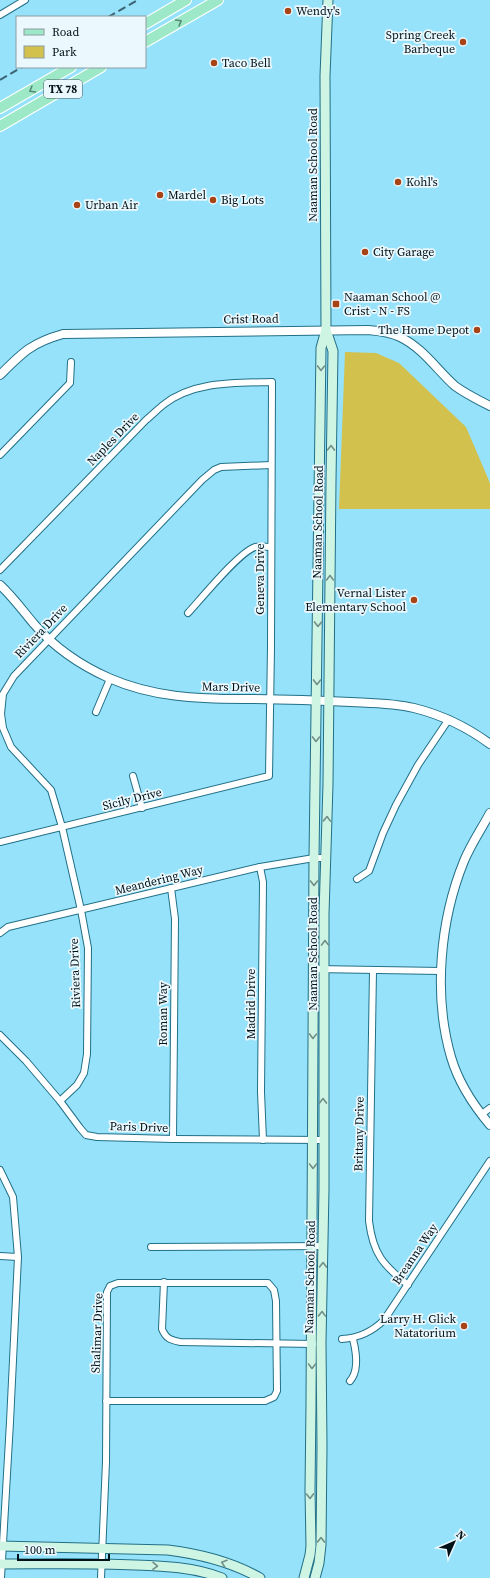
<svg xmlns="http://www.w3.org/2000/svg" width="490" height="1578" viewBox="0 0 490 1578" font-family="'Source Serif 4',serif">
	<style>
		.green { fill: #d2c14c }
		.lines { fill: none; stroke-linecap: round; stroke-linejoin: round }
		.minor-casing { stroke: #217087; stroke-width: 8 }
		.tertiary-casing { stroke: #217087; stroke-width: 10 }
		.secondary-casing { stroke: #217087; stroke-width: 11 }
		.primary-casing { stroke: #fff; stroke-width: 12 }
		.minor { stroke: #fff; stroke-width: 6 }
		.tertiary { stroke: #fff; stroke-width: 8 }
		.secondary { stroke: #cef4e3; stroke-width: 9 }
		.primary { stroke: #9de9c7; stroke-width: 10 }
		.rail { stroke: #3c6472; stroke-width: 2; stroke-dasharray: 8 4; stroke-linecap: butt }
		.oneway { stroke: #568878 }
		.oneway2 { stroke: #718e88 }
		.poi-dot { fill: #a84316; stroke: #ebf9fe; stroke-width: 1.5 }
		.labels { text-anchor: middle; stroke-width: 3.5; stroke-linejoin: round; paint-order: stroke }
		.shield { fill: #ebf9fe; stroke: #46575d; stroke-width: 1 }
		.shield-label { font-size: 11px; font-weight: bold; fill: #001118 }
		.poi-label { font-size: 12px; fill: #001118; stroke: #ebf9fe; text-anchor: start }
		.street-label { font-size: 12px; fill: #001118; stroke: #ebf9fe }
	</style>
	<rect width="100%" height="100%" fill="#97e2fb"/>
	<polygon class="green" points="345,352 376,353 399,363 466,427 490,483 490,509 339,509"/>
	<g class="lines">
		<g class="minor-casing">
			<g id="minor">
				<polyline points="0,15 25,0"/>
				<polyline points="0,455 70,383 71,362"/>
				<path d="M0 570 146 420C152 415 157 410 163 405 193 381 235 383 272 382L271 647 269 776 0 842"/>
				<path d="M188 613C201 599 239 552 255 547 260 546 266 547 271 547"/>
				<polyline points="96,712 110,679"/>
				<polyline points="133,776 142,808"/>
				<polyline points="260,867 263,882 261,1092 263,1140"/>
				<polyline points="357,879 369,871 383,833 396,805 418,765 449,719"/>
				<polyline points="171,888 175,919 173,1139"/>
				<polyline points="0,933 8,927 260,867 314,858 325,858"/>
				<polyline points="314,969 442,971"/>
				<path d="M373 970 369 1221C373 1254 383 1265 408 1285"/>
				<polyline points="0,1035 26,1061 60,1101 80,1128 86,1135 97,1137 173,1139 323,1140"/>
				<polyline points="60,1101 77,1085 84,1073 87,1054 88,948 81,910 62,827 51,790 11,747 3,728 1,714 3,694 14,676 202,480 214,470 221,467 271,465"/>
				<polyline points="482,1114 490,1108"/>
				<polyline points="0,1170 13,1197 18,1257 10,1422 1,1578"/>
				<polyline points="151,1247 323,1246"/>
				<polyline points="0,1256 18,1257"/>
				<path d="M164 1282 162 1329C166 1339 171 1340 180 1342L313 1344"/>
				<path d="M342 1339C359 1338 372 1332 384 1320L490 1161"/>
				<path d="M350 1381C359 1371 356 1351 353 1339"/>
				<polyline points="101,1578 106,1462 107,1292 110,1286 118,1283 268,1283 274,1290 276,1301 277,1391 274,1397 265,1401 106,1401"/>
			</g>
		</g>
		<g class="tertiary-casing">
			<g id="tertiary">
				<path d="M0 375C22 353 31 343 63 334L368 330C379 331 390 332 400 337 423 348 437 370 455 386 466 394 478 400 490 406"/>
				<path d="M0 585C13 597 23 611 34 624 54 647 82 666 109 678 152 697 197 699 243 699 279 699 315 700 351 702 372 703 394 703 414 708 442 715 467 727 490 744"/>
				<path d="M490 813C482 828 471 844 464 861 440 920 433 995 451 1057 458 1081 474 1106 490 1125"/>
			</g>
		</g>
		<g class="secondary-casing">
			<g id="secondary">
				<path d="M0 1546 168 1550C200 1554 232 1562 260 1578"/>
				<path d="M0 1564C45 1564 90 1563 135 1565 164 1566 194 1567 222 1578"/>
				<polyline points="304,1578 310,1555 311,1546 310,1490 311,1405 314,858 321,348 326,330 325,76 328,0"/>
				<polyline points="315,1578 319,1563 321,1545 322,1446 321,1343 324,1189 324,914 328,784 331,480 333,351 326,330"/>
			</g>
		</g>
		<g class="primary-casing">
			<g id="primary">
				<polyline points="145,24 186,0"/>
				<polyline points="145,42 218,0"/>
				<polyline points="0,108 71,67"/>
				<polyline points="0,126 101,67"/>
			</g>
		</g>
		<use href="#minor" class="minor"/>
		<use href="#tertiary" class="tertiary"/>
		<use href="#secondary" class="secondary"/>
		<use href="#primary" class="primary"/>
		<g class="rail">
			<polyline points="108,17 138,0"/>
			<polyline points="0,80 22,67"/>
		</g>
	</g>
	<defs><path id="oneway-chevron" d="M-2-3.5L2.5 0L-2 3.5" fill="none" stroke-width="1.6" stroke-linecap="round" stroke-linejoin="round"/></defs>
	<g class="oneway">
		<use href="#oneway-chevron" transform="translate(179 22) rotate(-30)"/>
		<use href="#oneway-chevron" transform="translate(32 90) rotate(150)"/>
	</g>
	<g class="oneway2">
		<use href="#oneway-chevron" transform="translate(321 368) rotate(91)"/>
		<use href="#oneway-chevron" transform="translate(331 448) rotate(-89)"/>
		<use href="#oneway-chevron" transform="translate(330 578) rotate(-90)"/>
		<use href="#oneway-chevron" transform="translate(318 624) rotate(91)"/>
		<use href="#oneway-chevron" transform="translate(317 682) rotate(91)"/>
		<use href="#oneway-chevron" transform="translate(316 739) rotate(91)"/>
		<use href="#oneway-chevron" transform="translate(327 819) rotate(-88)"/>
		<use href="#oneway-chevron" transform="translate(314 883) rotate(90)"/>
		<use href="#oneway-chevron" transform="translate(325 943) rotate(-91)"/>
		<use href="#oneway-chevron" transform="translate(313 1036) rotate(91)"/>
		<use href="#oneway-chevron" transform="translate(323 1101) rotate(-89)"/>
		<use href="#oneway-chevron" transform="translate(313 1166) rotate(90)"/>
		<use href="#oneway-chevron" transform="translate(323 1265) rotate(-89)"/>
		<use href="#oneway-chevron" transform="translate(322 1314) rotate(-88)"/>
		<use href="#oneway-chevron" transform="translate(312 1366) rotate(90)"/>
		<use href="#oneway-chevron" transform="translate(310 1496) rotate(89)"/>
		<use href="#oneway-chevron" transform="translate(321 1540) rotate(-89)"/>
		<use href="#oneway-chevron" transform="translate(224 1563) rotate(-161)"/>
		<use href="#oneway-chevron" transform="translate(155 1566) rotate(1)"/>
	</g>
	<g class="poi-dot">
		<circle cx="288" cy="11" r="4"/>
		<circle cx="463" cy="42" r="4"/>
		<circle cx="214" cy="63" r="4"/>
		<circle cx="398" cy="182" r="4"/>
		<circle cx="160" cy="195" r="4"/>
		<circle cx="213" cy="200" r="4"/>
		<circle cx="77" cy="205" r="4"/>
		<circle cx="365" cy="252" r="4"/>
		<rect x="332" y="300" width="8" height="8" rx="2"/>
		<circle cx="477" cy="330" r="4"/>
		<circle cx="414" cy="600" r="4"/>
		<circle cx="464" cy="1326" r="4"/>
	</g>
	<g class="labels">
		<rect class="shield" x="44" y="80" width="38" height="18" rx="3"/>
		<g class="shield-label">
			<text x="63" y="93">TX 78</text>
		</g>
		<g class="poi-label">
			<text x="296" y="15">Wendy's</text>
			<text x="455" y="39" text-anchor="end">Spring Creek<tspan x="455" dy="14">Barbeque</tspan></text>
			<text x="222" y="67">Taco Bell</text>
			<text x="406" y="186">Kohl's</text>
			<text x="168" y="199">Mardel</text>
			<text x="221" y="204">Big Lots</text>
			<text x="85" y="209">Urban Air</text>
			<text x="373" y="256">City Garage</text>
			<text x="344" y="301">Naaman School @<tspan x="344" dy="14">Crist - N - FS</tspan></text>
			<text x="469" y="334" text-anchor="end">The Home Depot</text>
			<text x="406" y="597" text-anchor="end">Vernal Lister<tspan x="406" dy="14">Elementary School</tspan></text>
			<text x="456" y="1323" text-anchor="end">Larry H. Glick<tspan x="456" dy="14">Natatorium</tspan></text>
		</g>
		<g class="street-label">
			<text transform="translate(313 165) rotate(-90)" y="4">Naaman School Road</text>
			<text transform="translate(251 319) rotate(-1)" y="4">Crist Road</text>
			<text transform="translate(113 439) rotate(-46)" y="4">Naples Drive</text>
			<text transform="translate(318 522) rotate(-89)" y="4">Naaman School Road</text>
			<text transform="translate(260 579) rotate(-90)" y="4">Geneva Drive</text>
			<text transform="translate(41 631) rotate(-46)" y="4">Riviera Drive</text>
			<text transform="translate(231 687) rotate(1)" y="4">Mars Drive</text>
			<text transform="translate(132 799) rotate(-14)" y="4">Sicily Drive</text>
			<text transform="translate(159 880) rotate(-14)" y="4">Meandering Way</text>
			<text transform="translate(313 954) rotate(-90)" y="4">Naaman School Road</text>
			<text transform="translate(75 973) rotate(-92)" y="4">Riviera Drive</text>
			<text transform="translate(251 1004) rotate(-90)" y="4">Madrid Drive</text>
			<text transform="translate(163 1014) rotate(-90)" y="4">Roman Way</text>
			<text transform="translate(139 1127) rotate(2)" y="4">Paris Drive</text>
			<text transform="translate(359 1134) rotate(-89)" y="4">Brittany Drive</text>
			<text transform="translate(415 1254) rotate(-56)" y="4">Breanna Way</text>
			<text transform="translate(310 1277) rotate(-89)" y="4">Naaman School Road</text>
			<text transform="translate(97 1333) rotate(-88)" y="4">Shalimar Drive</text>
		</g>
	</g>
	<rect x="16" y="16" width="130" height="52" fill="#ebf9fe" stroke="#8d9ca2"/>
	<rect x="24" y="29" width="20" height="6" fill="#9de9c7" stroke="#8d9ca2"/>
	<text x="52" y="36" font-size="12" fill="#001118">Road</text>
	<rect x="24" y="46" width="20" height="12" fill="#d2c14c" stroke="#8d9ca2"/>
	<text x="52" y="56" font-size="12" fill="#001118">Park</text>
	<g transform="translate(454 1542) rotate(45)" stroke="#ebf9fe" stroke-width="3" paint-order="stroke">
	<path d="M0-3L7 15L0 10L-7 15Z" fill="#001118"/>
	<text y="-6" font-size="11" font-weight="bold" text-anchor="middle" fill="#001118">N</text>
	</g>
	<path d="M18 1554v6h91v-6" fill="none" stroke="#001118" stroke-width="2"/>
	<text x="24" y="1554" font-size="12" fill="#001118" stroke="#ebf9fe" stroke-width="3" paint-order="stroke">100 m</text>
</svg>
